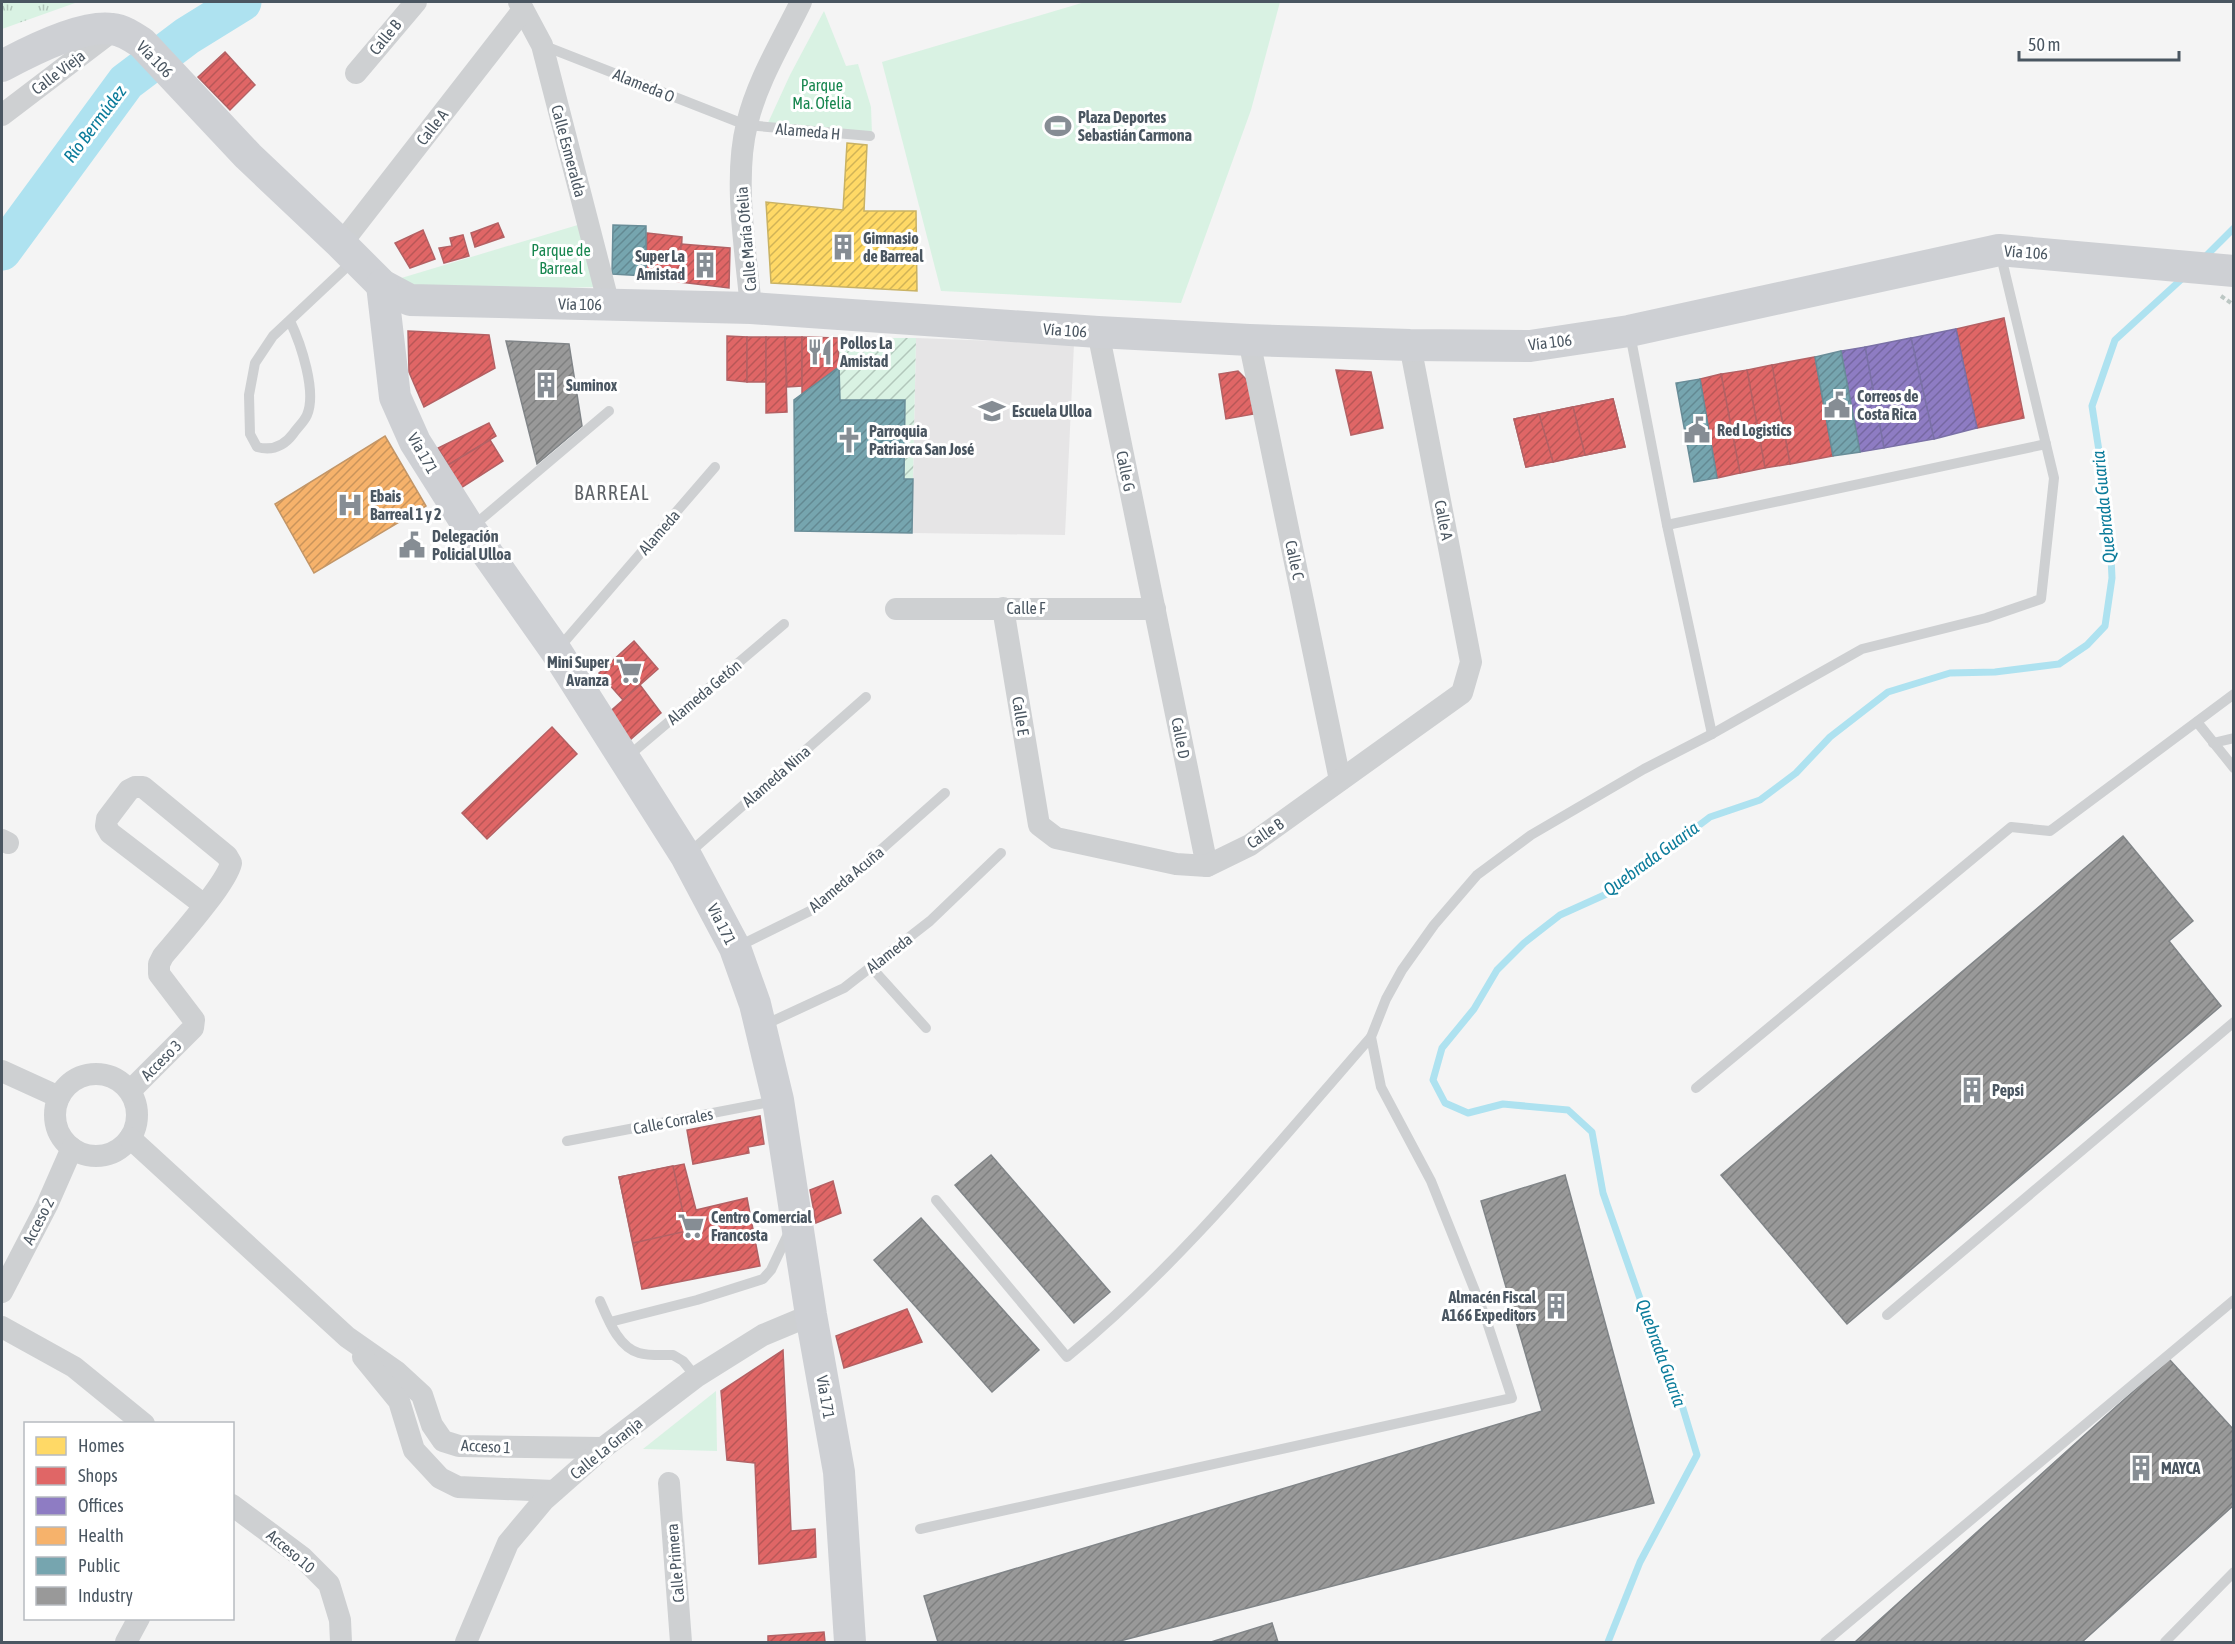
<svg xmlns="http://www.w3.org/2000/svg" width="2235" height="1644" viewBox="0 0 2235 1644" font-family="'Asap Condensed',sans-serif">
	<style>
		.education { fill: #e6e5e6 }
		.grass { fill: url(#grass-tufts) }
		.park { fill: #d9f2e3 }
		.garden { fill: url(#garden-furrows) }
		.homes { fill: url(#homes-hatch); stroke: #c9b264; stroke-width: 1.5 }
		.shops { fill: url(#shops-hatch); stroke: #b36164; stroke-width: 1.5 }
		.offices { fill: url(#offices-hatch); stroke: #7a71a6; stroke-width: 1.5 }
		.health { fill: url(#health-hatch); stroke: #c29668; stroke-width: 1.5 }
		.public { fill: url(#public-hatch); stroke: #698d98; stroke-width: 1.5 }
		.industry { fill: url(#industry-hatch); stroke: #818588; stroke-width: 1.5 }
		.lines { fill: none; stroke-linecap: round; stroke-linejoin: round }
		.stream { stroke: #aee2f0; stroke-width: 7 }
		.river { stroke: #aee2f0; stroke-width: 39 }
		.path { stroke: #bcc7c4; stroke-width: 4; stroke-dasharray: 4.5 3; stroke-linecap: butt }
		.service { stroke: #ced0d2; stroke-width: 10 }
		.minor { stroke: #ced0d2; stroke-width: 22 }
		.secondary { stroke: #ced0d4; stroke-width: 32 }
		.labels { text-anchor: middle; stroke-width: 6; stroke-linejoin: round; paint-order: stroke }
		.street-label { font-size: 16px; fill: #4a5661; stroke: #fff }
		.park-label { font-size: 16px; fill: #17864f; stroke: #fff }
		.poi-label { font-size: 16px; font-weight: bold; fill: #4a5661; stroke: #fff; text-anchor: start }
		.water-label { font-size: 18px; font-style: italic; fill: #0c7c9b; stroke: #fff }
		.quarter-label { font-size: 20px; letter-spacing: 1.5px; fill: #5f6368; stroke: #fff }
	</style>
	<defs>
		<pattern id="grass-tufts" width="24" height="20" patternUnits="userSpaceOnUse" patternTransform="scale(1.5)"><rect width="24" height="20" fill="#d9f2e3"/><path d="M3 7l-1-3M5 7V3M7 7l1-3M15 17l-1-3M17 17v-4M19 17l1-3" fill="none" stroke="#b2c7bb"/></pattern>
		<pattern id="garden-furrows" width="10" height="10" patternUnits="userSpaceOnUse" patternTransform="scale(1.5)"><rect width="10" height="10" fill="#d9f2e3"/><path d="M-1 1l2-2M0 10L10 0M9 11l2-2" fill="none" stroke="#b2c7bb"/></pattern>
		<pattern id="homes-hatch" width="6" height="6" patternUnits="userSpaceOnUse" patternTransform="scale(1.5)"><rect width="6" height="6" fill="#ffd966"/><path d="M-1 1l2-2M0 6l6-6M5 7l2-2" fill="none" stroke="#d0b357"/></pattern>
		<pattern id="shops-hatch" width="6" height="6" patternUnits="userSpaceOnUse" patternTransform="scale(1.5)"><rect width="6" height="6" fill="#e06666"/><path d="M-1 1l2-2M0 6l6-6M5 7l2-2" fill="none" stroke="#b85757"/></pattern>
		<pattern id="offices-hatch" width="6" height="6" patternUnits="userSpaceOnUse" patternTransform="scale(1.5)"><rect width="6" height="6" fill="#8e7cc3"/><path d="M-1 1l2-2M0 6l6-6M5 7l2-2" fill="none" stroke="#7668a2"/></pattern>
		<pattern id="health-hatch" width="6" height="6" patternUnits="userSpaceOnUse" patternTransform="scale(1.5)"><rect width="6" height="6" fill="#f6b26b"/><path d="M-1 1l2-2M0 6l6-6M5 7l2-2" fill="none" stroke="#c9945b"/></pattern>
		<pattern id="public-hatch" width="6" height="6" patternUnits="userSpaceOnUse" patternTransform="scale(1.5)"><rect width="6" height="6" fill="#76a5af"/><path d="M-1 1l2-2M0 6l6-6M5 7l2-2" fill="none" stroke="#638992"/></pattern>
		<pattern id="industry-hatch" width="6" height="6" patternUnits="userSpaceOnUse" patternTransform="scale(1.5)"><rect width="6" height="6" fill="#999"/><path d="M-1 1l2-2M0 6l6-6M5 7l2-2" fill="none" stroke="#7f8080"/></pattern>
	</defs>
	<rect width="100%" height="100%" fill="#f4f4f4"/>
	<polygon class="education" points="916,338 1074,344 1065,535 912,533"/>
	<polygon class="grass" points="2,2 75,2 75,3 2,29"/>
	<g class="park">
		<polygon points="1085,2 1280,2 1251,110 1181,303 941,291 882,62"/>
		<polygon points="824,11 846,66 858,64 871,107 872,134 767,125 790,75"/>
		<polygon points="581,224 596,287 413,292 398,279"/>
		<polygon points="716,1391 717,1451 643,1449"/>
	</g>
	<polygon class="garden" points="838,338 916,338 913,479 904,479 905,400 840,400"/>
	<polygon class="homes" points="847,143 867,145 864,211 916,211 917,291 771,283 766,202 843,210"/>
	<g class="shops">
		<polygon points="225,52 255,85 230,110 198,77"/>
		<polygon points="498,223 504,237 475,247 471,233"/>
		<polygon points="423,230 435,259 410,268 395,243"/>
		<polygon points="647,233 682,237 680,282 646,279"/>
		<polygon points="463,235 469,256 444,263 439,248 452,246 450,238"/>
		<polygon points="681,244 730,248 729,288 680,282"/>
		<polygon points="2004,318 2024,418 1977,428 1956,329"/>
		<polygon points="408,331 489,335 495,368 424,407 409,372"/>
		<polygon points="727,336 747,337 747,382 727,380"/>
		<rect x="747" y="337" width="19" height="45"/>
		<polygon points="766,337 785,337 787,412 766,413"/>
		<polygon points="785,337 802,337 802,386 787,387"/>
		<polygon points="802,337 838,338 839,367 802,394"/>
		<polygon points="1815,357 1833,456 1790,464 1772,365"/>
		<polygon points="1772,365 1790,464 1765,468 1747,370"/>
		<polygon points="1336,370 1371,372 1383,428 1351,435"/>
		<polygon points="1747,370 1765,468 1740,473 1721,374"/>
		<polygon points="1238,371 1249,382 1254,414 1226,419 1219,374"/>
		<polygon points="1721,374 1740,473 1717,478 1700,379"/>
		<polygon points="1613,399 1625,447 1526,467 1514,419"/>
		<polygon points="1613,399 1625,447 1585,455 1573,407"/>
		<polygon points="1573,407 1585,455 1553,462 1539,414"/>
		<polygon points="1539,414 1553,462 1526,467 1514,419"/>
		<polygon points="489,423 496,436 448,465 438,448"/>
		<polygon points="490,440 503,461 461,488 448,465"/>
		<polygon points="634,641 658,669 623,700 599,673"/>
		<polygon points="640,685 661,713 624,745 605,716"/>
		<polygon points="552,727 577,754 487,839 462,813"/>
		<polygon points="760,1116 764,1144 748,1147 749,1153 693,1164 687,1130"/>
		<polygon points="684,1164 696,1210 747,1198 760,1266 642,1289 619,1177"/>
		<polygon points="673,1166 687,1231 633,1243 619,1177"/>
		<polygon points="833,1181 841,1213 816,1223 810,1190"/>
		<polygon points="907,1309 922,1342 844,1368 836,1336"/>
		<polygon points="783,1350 791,1531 815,1529 816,1557 759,1564 755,1463 727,1460 721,1391"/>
		<polygon points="824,1632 825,1642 768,1642 768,1636"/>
	</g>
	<g class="offices">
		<polygon points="1956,329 1977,428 1934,439 1911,338"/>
		<polygon points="1911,338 1934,439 1884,448 1865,347"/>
		<polygon points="1865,347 1884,448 1860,452 1841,351"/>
	</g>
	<polygon class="health" points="385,436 426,506 314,573 275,504"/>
	<g class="public">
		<polygon points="613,225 646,226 646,276 612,274"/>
		<polygon points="1841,351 1860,452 1833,456 1815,357"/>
		<polygon points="839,367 840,400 905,400 904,479 913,479 912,533 795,531 794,400"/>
		<polygon points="1700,379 1717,478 1694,482 1676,383"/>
	</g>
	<g class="industry">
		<polygon points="506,341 569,344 582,426 537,464"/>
		<polygon points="2123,836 2193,921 2169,941 2221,1006 1847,1324 1721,1175"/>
		<polygon points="991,1155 1110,1292 1074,1323 955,1185"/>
		<polygon points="1565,1175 1654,1503 1116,1642 938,1642 924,1596 1542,1411 1481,1201"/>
		<polygon points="921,1218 1039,1350 992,1392 874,1260"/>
		<polygon points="2169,1359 2234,1430 2234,1505 2082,1642 1855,1642"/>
		<polygon points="1272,1623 1278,1642 1211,1642"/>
	</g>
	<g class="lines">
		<g class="stream">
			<polyline points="2204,258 2234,228"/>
			<polyline points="1608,1642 1640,1562 1697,1455 1678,1392 1663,1364 1603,1193 1592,1132 1568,1110 1503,1104 1468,1113 1445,1103 1433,1080 1442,1048 1474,1009 1497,970 1524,943 1560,915 1611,892 1710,817 1760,800 1796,773 1830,737 1888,692 1950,673 1995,672 2059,664 2087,645 2105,626 2112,578 2109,515 2092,406 2115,340 2185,276"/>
		</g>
		<polyline class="river" points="2,251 126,82 187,36 242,2"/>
		<polyline class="path" points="2221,296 2234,305"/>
		<g class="service">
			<polyline points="542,45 746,125 870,136"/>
			<path d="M290 321C301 344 317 392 307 415 304 422 297 428 293 434 284 446 272 451 257 447L250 434 249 395 255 363 273 336 354 260"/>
			<polyline points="1630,334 1667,525 1712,734"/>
			<polyline points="1667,525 2046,444"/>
			<polyline points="472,527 609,411"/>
			<polyline points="558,649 715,467"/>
			<polyline points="2197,722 2234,768"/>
			<polyline points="2213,743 2234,738"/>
			<polyline points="626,758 784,624"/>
			<polyline points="689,853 866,697"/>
			<polyline points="737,947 814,909 945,793"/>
			<polyline points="871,967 926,1028"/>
			<polyline points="762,1026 844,988 930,921 1001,853"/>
			<polyline points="1696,1088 2011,827 2050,831 2234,694"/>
			<polyline points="567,1141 775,1101"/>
			<path d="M936 1200 1067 1357C1181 1264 1274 1148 1371 1037"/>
			<path d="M600 1301C608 1319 618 1347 639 1353 649 1356 662 1355 673 1355L683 1361 696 1377"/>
			<polyline points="1887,1315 2234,1022"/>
			<polyline points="610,1322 697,1300 763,1279 771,1270 790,1230"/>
			<polyline points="920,1529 1512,1398 1485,1316 1431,1181 1381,1087 1371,1037 1386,999 1402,970 1434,925 1477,875 1531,835 1644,769 1712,734 1862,649 1986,618 2041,599 2054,478 2000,252"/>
			<polyline points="1825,1642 2234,1300"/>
			<polyline points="2165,1642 2234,1572"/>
		</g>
		<g class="minor">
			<polyline points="519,2 542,45 609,305"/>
			<polyline points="356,73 416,2"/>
			<polyline points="2,115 115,29"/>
			<polyline points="341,244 523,10"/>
			<path d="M751 308C746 252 733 179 747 124 757 81 782 41 801 2"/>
			<polyline points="1098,332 1207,866"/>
			<polyline points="1249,340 1340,780"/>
			<polyline points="1003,608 1039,825 1056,838 1176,864 1207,866 1250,845 1462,693 1471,662 1410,345"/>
			<polyline points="896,609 1155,609"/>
			<polyline points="2,840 8,843"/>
			<polyline points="2,1071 59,1097"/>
			<circle cx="96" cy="1115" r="41"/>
			<path d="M130 1091 193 1028 194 1020 159 974V964L163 956C179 937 227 883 231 863L227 856 143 787H135L129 790 107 819 106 826 110 833 204 905"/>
			<polyline points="130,1138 347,1337 397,1372 422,1395 432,1425 443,1441 459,1446 603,1448"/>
			<polyline points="2,1292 47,1205 72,1148"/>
			<polyline points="2,1327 74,1367 144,1424"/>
			<polyline points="363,1357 399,1401 414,1450 440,1478 458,1487 554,1491"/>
			<polyline points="669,1483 681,1642"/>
			<polyline points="232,1505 302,1557 329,1584 340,1620 341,1642"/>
			<polyline points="126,1642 139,1618"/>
			<polyline points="466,1642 508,1543 544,1500 603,1448 696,1377 763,1335 811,1315"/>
		</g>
		<g class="secondary">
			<path d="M2 66C28 52 83 24 112 29 123 30 133 37 142 43L248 156 341 244 382 285 410 300 751 308 1098 332 1249 340 1410 345 1530 346 1629 331 1999 250 2234 271"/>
			<polyline points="382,285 395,397 415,442 470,529 556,651 686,856 735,948 755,1004 778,1100 811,1315 839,1472 850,1642"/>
		</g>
	</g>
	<defs>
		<g id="stadium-bare" transform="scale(2.07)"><path d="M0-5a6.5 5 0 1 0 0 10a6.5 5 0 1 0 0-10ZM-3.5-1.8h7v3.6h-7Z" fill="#868d94" stroke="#fff" stroke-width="2.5" paint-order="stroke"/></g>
		<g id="building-bare" transform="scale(2.07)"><path d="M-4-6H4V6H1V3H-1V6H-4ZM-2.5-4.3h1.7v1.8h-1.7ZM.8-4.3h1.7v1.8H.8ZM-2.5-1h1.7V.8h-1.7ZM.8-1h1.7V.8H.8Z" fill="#868d94" stroke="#fff" stroke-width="2.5" paint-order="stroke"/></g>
		<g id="restaurant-bare" transform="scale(2.07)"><path d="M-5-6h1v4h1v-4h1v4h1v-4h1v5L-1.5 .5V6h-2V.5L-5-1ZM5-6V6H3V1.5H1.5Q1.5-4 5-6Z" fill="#868d94" stroke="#fff" stroke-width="2.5" paint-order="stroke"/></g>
		<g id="civic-bare" transform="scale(2.07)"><path d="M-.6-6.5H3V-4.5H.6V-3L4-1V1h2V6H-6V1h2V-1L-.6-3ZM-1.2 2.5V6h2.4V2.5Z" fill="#868d94" stroke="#fff" stroke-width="2.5" paint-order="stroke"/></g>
		<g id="school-bare" transform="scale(2.07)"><path d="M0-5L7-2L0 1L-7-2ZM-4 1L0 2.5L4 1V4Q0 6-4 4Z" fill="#868d94" stroke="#fff" stroke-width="2.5" paint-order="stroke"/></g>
		<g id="church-bare" transform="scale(2.07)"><path d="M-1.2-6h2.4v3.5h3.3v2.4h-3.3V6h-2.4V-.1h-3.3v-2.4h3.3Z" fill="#868d94" stroke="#fff" stroke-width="2.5" paint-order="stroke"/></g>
		<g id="hospital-bare" transform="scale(2.07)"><path d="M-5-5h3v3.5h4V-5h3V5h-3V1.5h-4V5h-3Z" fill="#868d94" stroke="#fff" stroke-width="2.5" paint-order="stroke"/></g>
		<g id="supermarket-bare" transform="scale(2.07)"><path d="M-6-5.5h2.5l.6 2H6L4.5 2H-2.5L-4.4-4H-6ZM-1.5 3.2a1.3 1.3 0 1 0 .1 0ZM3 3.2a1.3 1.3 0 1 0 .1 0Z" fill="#868d94" stroke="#fff" stroke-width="2.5" paint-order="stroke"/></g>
	</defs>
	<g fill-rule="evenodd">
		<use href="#stadium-bare" x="1058" y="126"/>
		<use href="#building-bare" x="843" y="247"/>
		<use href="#building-bare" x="705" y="265"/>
		<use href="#restaurant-bare" x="820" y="352"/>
		<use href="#building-bare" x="546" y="385"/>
		<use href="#civic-bare" x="1837" y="405"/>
		<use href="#school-bare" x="992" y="411"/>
		<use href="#civic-bare" x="1697" y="430"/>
		<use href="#church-bare" x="849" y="440"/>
		<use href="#hospital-bare" x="350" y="505"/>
		<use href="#civic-bare" x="412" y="545"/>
		<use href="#supermarket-bare" x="629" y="671"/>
		<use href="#building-bare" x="1972" y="1090"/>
		<use href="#supermarket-bare" x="691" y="1226"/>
		<use href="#building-bare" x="1556" y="1306"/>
		<use href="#building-bare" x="2141" y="1468"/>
	</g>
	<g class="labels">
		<g class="street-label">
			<text transform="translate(385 37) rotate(-51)" y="6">Calle B</text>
			<text transform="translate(155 59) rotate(46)" y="6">Vía 106</text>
			<text transform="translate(58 72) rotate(-37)" y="6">Calle Vieja</text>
			<text transform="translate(644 85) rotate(22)" y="6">Alameda O</text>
			<text transform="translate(432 127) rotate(-52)" y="6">Calle A</text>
			<text transform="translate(808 131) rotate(5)" y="6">Alameda H</text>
			<text transform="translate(569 151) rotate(75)" y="6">Calle Esmeralda</text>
			<text transform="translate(746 239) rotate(-95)" y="6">Calle María Ofelia</text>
			<text transform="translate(2026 252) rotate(4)" y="6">Vía 106</text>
			<text transform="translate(580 304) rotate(1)" y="6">Vía 106</text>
			<text transform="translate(1065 330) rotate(4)" y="6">Vía 106</text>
			<text transform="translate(1550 342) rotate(-7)" y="6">Vía 106</text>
			<text transform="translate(423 453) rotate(60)" y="6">Vía 171</text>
			<text transform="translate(1126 471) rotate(78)" y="6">Calle G</text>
			<text transform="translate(1444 520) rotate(79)" y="6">Calle A</text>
			<text transform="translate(659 532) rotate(-49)" y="6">Alameda</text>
			<text transform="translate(1295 560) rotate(78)" y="6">Calle C</text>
			<text x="1026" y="614">Calle F</text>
			<text transform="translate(704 692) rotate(-40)" y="6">Alameda Getón</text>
			<text transform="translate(1021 716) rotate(81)" y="6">Calle E</text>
			<text transform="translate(1181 738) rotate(79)" y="6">Calle D</text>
			<text transform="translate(776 776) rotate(-41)" y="6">Alameda Nina</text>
			<text transform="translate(1265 833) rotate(-34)" y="6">Calle B</text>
			<text transform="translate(846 879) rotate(-40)" y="6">Alameda Acuña</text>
			<text transform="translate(722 924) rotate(63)" y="6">Vía 171</text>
			<text transform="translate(889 953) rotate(-38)" y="6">Alameda</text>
			<text transform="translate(161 1060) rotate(-45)" y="6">Acceso 3</text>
			<text transform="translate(673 1121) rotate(-11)" y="6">Calle Corrales</text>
			<text transform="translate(38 1221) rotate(-63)" y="6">Acceso 2</text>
			<text transform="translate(826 1397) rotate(80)" y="6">Vía 171</text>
			<text transform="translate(486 1446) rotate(3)" y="6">Acceso 1</text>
			<text transform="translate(606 1448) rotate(-39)" y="6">Calle La Granja</text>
			<text transform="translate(291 1551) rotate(40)" y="6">Acceso 10</text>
			<text transform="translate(675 1563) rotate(-95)" y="6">Calle Primera</text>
		</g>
		<g class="park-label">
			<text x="822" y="91">Parque<tspan x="822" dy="18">Ma. Ofelia</tspan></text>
			<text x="561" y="256">Parque de<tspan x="561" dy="18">Barreal</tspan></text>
		</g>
		<g class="poi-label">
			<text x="1078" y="123">Plaza Deportes<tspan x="1078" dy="18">Sebastián Carmona</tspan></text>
			<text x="863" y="244">Gimnasio<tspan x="863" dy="18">de Barreal</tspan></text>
			<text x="685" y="262" text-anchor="end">Super La<tspan x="685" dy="18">Amistad</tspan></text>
			<text x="840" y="349">Pollos La<tspan x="840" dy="18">Amistad</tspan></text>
			<text x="566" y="391">Suminox</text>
			<text x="1857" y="402">Correos de<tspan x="1857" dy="18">Costa Rica</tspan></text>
			<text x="1012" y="417">Escuela Ulloa</text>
			<text x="1717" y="436">Red Logistics</text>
			<text x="869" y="437">Parroquia<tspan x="869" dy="18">Patriarca San José</tspan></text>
			<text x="370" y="502">Ebais<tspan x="370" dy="18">Barreal 1 y 2</tspan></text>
			<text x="432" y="542">Delegación<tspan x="432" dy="18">Policial Ulloa</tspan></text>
			<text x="609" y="668" text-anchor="end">Mini Super<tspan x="609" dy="18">Avanza</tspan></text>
			<text x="1992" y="1096">Pepsi</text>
			<text x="711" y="1223">Centro Comercial<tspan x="711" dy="18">Francosta</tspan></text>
			<text x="1536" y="1303" text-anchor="end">Almacén Fiscal<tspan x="1536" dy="18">A166 Expeditors</tspan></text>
			<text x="2161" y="1474">MAYCA</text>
		</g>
		<g class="water-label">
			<text transform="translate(95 124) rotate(-53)" y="6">Río Bermúdez</text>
			<text transform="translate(2104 507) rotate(-96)" y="6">Quebrada Guaria</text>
			<text transform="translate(1651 859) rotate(-36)" y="6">Quebrada Guaria</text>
			<text transform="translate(1661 1353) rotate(70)" y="6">Quebrada Guaria</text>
		</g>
		<g class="quarter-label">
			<text x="612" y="500">BARREAL</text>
		</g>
	</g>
	<rect width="2235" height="1644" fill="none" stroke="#4a5661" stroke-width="6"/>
	<rect x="24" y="1422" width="210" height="198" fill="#ffffff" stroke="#b7bbc0" stroke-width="1.5"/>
	<rect x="36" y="1437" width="30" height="18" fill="#ffd966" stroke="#b7bbc0" stroke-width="1.5"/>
	<text x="78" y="1452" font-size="18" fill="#4a5661">Homes</text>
	<rect x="36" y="1467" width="30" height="18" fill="#e06666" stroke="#b7bbc0" stroke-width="1.5"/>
	<text x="78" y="1482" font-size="18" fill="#4a5661">Shops</text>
	<rect x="36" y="1497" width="30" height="18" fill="#8e7cc3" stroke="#b7bbc0" stroke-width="1.5"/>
	<text x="78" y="1512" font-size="18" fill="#4a5661">Offices</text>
	<rect x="36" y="1527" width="30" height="18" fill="#f6b26b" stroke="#b7bbc0" stroke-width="1.5"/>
	<text x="78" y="1542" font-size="18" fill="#4a5661">Health</text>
	<rect x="36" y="1557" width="30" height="18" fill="#76a5af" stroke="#b7bbc0" stroke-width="1.5"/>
	<text x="78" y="1572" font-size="18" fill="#4a5661">Public</text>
	<rect x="36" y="1587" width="30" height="18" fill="#999999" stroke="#b7bbc0" stroke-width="1.5"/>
	<text x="78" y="1602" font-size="18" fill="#4a5661">Industry</text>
	<path d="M2019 51v9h160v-9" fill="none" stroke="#4a5661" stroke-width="3"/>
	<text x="2028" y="51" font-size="18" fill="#4a5661" stroke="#ffffff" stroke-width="4.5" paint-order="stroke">50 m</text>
</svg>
